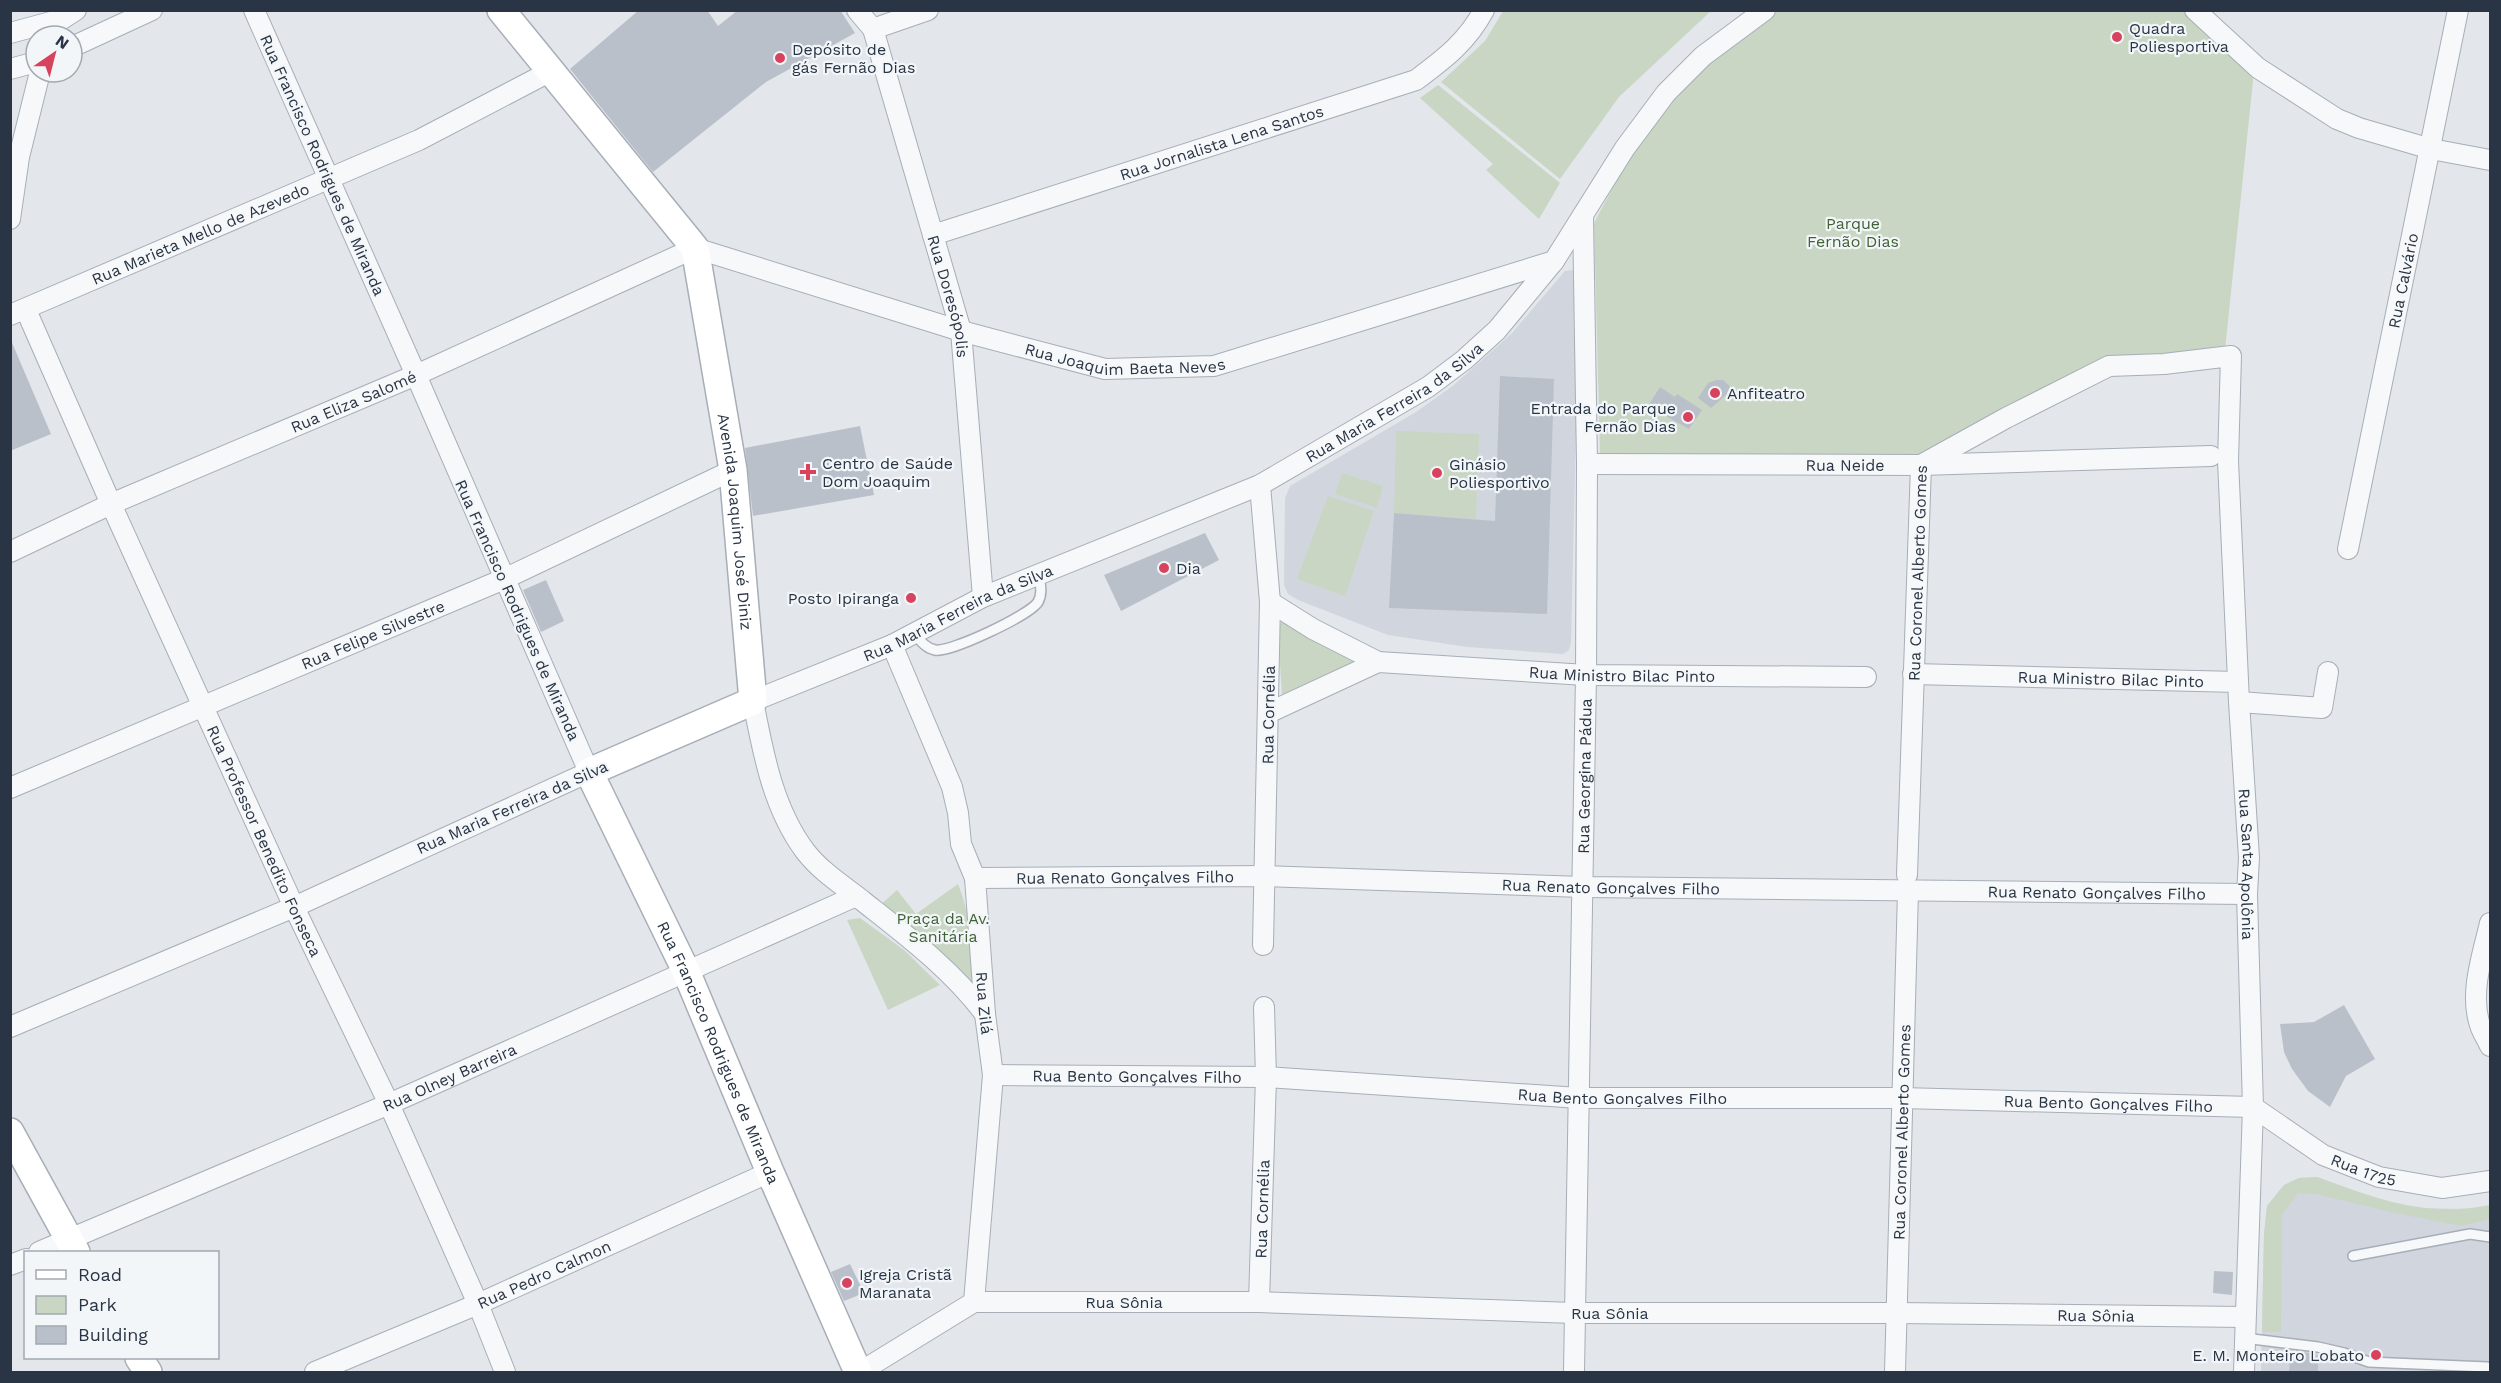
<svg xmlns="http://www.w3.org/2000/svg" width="2501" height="1383" viewBox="0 0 2501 1383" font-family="'Work Sans',sans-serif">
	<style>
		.built { fill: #d1d6de }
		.green { fill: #c9d6c4 }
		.building { fill: #bac0ca }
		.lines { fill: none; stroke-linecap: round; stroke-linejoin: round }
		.lane-casing { stroke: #a7aeb7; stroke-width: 12 }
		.street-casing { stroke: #a7aeb7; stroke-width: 22 }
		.secondary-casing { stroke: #a7aeb7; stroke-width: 30 }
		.lane { stroke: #f6f8fa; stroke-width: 9 }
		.street { stroke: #f6f8fa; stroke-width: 20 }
		.secondary { stroke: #fff; stroke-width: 27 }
		.poi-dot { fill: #d7425d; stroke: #f3f6f9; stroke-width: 2 }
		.labels { text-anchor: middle; stroke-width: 4.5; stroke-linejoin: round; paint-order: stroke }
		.poi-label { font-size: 16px; fill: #293545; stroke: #f3f6f9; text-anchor: start }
		.street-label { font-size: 16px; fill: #293545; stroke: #f3f6f9 }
		.park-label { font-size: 16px; fill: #406236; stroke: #f3f6f9 }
	</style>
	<rect width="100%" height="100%" fill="#e3e7ec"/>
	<g class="built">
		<polygon points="1573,270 1576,272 1579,307 1571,643 1569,650 1563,654 1467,647 1388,635 1298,600 1288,594 1284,585 1285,498 1290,486 1416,412 1454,385 1512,333 1565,271"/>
		<polygon points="2317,1177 2357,1192 2411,1208 2468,1209 2490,1205 2490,1372 2261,1372 2264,1234 2267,1206 2284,1185 2299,1178"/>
	</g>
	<g class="green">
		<polygon points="1503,11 1503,10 1711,11 1619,97 1560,179 1441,82 1485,41"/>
		<polygon points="1778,11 2186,11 2254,71 2225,350 2118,357 1928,454 1802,456 1600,454 1594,223 1635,146 1700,67"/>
		<polygon points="1438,85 1560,183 1539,219 1486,170 1493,164 1420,98"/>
		<polygon points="1396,431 1479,434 1476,519 1394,513"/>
		<polygon points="1342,473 1383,486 1377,508 1335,494"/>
		<polygon points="1328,496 1374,511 1345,596 1297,579"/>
		<polygon points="1283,622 1362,659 1289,695 1282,695 1278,633 1279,624"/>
		<path d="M958 884C971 916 973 949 974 983L968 984 878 907 897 890 916 914Z"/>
		<polygon points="860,918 904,950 940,985 888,1010 847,920"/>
		<path d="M2317 1177C2378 1199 2425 1218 2490 1205V1219L2461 1226 2390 1212 2316 1194 2298 1193 2282 1215 2281 1332H2262L2264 1234 2267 1206 2284 1185 2299 1178Z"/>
	</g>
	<g class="building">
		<polygon points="639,10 707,10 718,26 738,10 840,10 855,33 766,82 653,172 570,69"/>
		<polygon points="10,338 51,434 10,451"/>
		<polygon points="1500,376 1554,379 1547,614 1389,608 1394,513 1495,521"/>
		<polygon points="1716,380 1723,380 1730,386 1726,395 1711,408 1698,398 1708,383"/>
		<polygon points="1660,387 1675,397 1677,394 1702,410 1689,429 1648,406"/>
		<polygon points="860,426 874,495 753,516 745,448"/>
		<polygon points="1205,533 1219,560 1121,611 1104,575"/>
		<polygon points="546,580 564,621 541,632 523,590"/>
		<polygon points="2344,1005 2375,1059 2346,1076 2330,1107 2308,1091 2292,1069 2284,1052 2280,1024 2314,1022"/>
		<polygon points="850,1264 864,1293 844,1301 831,1272"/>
		<polygon points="2214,1271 2233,1272 2232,1295 2213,1293"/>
		<polygon points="2293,1352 2313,1353 2318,1356 2318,1372 2289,1372 2290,1358"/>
	</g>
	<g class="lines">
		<g class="lane-casing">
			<g id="lane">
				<path d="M914 633C920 640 925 648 935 650 950 653 1030 615 1038 602 1043 593 1040 584 1039 575"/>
				<polyline points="2353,1256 2470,1234 2490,1237"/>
				<polyline points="2244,1338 2318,1347 2344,1353 2369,1362 2487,1367"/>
			</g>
		</g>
		<g class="street-casing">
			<g id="street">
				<path id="s1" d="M857 10 873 29 961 331 983 597"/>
				<polyline points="2195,10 2258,68 2337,119 2359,128 2431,149 2490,160"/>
				<polyline points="873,29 928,10"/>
				<polyline points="10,33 62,19 76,10"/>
				<polyline points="72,47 152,10"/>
				<polyline points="10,69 36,62"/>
				<polyline points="10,219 19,157 40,72"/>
				<path id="s2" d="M933 235 1416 80C1444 59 1467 42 1484 10"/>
				<path id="s3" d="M26 310 111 504 294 907 389 1104 478 1304 505 1372"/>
				<path id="s4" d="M10 315 419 140 551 71"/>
				<path id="s5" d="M1587 464 1921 465 2211 456"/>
				<polyline points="1260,485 1270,602 1263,945"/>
				<path id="s6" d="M2348 549 2458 10"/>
				<path id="s7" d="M10 552 111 504 416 375 695 248 961 331 1105 369 1214 366 1554 261"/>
				<path id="s8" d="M1270 602 1313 629 1378 662 1586 675 1866 677"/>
				<path id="s9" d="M892 645 952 787 958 813 961 844 975 878 985 1014 993 1075 974 1302"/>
				<path id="s10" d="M1913 674 2238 682"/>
				<polyline points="2239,702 2322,708 2328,672"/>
				<polyline points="1268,713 1378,662"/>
				<path id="s11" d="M10 788 504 579 733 470"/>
				<path id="s12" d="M1907 875 1921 465 2006 418 2109 366 2164 364 2231 356 2228 461 2239 702 2249 858 2247 894 2253 1107 2244 1372"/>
				<path id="s13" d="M975 878 1265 876 1583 887 2247 894"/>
				<path d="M2490 923C2483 954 2469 993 2480 1025 2482 1032 2487 1039 2490 1046"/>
				<path id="s14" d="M985 1014C952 970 907 936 864 902 844 886 821 872 805 851 773 808 763 753 753 701L892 645 983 597 1260 485 1428 387 1464 360 1497 330 1554 261 1625 148 1666 93 1703 56 1765 10"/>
				<polyline points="10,1027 294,907 589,772 416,375 254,10"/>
				<path id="s15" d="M993 1075 1266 1077 1579 1098H1901L2253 1107 2323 1155 2379 1177 2442 1188 2490 1181"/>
				<path id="s16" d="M39 1252 389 1104 856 896"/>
				<polyline points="10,1265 26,1259"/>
				<path id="s17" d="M974 1302H1259L1574 1313H1896L2245 1317"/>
				<path id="s18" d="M1259 1302 1266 1077 1264 1007"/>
				<path id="s19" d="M315 1372 478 1304 770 1172"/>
				<polyline points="860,1372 974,1302"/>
				<path id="s20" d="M1574 1372 1586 675 1587 464 1583 216"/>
				<path id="s21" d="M1895 1372 1908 891"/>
			</g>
		</g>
		<g class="secondary-casing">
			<g id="secondary">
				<path id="s22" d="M501 10 695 248 733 470 753 701 589 772 686 971 770 1172 858 1372"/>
				<polyline points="10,1132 76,1252"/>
				<polyline points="139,1358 148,1372"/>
			</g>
		</g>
		<use href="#lane" class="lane"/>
		<use href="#street" class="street"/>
		<use href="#secondary" class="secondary"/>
	</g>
	<g class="poi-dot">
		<circle cx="2117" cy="37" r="6"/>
		<circle cx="780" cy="58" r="6"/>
		<circle cx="1715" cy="393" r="6"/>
		<circle cx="1688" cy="417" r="6"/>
		<path d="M805 463h6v6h6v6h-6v6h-6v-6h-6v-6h6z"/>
		<circle cx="1437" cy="473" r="6"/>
		<circle cx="1164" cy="568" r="6"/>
		<circle cx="911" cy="598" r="6"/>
		<circle cx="847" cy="1283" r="6"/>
		<circle cx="2376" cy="1355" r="6"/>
	</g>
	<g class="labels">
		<g class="poi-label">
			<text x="2129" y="34">Quadra<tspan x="2129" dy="18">Poliesportiva</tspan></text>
			<text x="792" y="55">Depósito de<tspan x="792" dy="18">gás Fernão Dias</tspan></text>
			<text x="1727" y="399">Anfiteatro</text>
			<text x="1676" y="414" text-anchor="end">Entrada do Parque<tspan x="1676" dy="18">Fernão Dias</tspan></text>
			<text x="822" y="469">Centro de Saúde<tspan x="822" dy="18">Dom Joaquim</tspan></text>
			<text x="1449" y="470">Ginásio<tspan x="1449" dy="18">Poliesportivo</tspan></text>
			<text x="1176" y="574">Dia</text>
			<text x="899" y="604" text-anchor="end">Posto Ipiranga</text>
			<text x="859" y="1280">Igreja Cristã<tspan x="859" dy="18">Maranata</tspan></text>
			<text x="2364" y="1361" text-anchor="end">E. M. Monteiro Lobato</text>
		</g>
		<g class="street-label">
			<text dy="6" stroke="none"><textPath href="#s2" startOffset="303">Rua Jornalista Lena Santos</textPath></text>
			<text transform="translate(323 165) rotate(66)" y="6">Rua Francisco Rodrigues de Miranda</text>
			<text dy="6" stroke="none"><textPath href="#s4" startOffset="207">Rua Marieta Mello de Azevedo</textPath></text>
			<text dy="6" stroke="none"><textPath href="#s6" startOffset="274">Rua Calvário</textPath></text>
			<text dy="6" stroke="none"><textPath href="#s1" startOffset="303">Rua Doresópolis</textPath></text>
			<text dy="6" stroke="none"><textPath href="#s7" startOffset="1196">Rua Joaquim Baeta Neves</textPath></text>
			<text dy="6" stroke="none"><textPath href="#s7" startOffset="375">Rua Eliza Salomé</textPath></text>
			<text dy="6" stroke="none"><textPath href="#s14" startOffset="1113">Rua Maria Ferreira da Silva</textPath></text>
			<text dy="6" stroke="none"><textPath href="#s5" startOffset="258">Rua Neide</textPath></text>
			<text dy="6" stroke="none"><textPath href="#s22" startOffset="584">Avenida Joaquim José Diniz</textPath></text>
			<text dy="6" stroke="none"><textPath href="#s12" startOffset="302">Rua Coronel Alberto Gomes</textPath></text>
			<text transform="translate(518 610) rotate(66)" y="6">Rua Francisco Rodrigues de Miranda</text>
			<text dy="6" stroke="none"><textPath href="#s14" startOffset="627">Rua Maria Ferreira da Silva</textPath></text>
			<text dy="6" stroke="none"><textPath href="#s11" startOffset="394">Rua Felipe Silvestre</textPath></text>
			<text dy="6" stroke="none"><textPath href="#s8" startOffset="368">Rua Ministro Bilac Pinto</textPath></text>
			<text dy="6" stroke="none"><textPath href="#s10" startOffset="198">Rua Ministro Bilac Pinto</textPath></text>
			<text transform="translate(1268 715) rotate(-89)" y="6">Rua Cornélia</text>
			<text dy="6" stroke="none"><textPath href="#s20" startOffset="596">Rua Georgina Pádua</textPath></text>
			<text transform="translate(512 807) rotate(-24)" y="6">Rua Maria Ferreira da Silva</text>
			<text dy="6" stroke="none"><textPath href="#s3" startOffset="582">Rua Professor Benedito Fonseca</textPath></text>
			<text dy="6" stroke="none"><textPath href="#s12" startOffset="1254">Rua Santa Apolônia</textPath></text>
			<text dy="6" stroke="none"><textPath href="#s13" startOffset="150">Rua Renato Gonçalves Filho</textPath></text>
			<text dy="6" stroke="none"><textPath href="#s13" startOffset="636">Rua Renato Gonçalves Filho</textPath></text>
			<text dy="6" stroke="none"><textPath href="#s13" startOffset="1122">Rua Renato Gonçalves Filho</textPath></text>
			<text dy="6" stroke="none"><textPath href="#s9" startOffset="374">Rua Zilá</textPath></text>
			<text dy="6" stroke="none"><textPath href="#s22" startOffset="1252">Rua Francisco Rodrigues de Miranda</textPath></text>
			<text dy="6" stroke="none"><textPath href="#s15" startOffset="144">Rua Bento Gonçalves Filho</textPath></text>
			<text dy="6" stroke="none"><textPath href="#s16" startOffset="446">Rua Olney Barreira</textPath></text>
			<text dy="6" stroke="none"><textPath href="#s15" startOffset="630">Rua Bento Gonçalves Filho</textPath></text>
			<text dy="6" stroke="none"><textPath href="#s15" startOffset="1116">Rua Bento Gonçalves Filho</textPath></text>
			<text dy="6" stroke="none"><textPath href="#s21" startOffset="240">Rua Coronel Alberto Gomes</textPath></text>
			<text dy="6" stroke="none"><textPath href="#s15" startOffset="1389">Rua 1725</textPath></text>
			<text dy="6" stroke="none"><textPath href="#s18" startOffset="93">Rua Cornélia</textPath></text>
			<text dy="6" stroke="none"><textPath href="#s19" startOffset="249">Rua Pedro Calmon</textPath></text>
			<text dy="6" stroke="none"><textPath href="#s17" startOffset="150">Rua Sônia</textPath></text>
			<text dy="6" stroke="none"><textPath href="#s17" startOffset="636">Rua Sônia</textPath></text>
			<text dy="6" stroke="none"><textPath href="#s17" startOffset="1122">Rua Sônia</textPath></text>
		</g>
		<g class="park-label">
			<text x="1853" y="229">Parque<tspan x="1853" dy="18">Fernão Dias</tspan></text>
			<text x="943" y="924">Praça da Av.<tspan x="943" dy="18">Sanitária</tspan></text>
		</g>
	</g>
	<rect width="2501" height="1383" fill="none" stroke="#293545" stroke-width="24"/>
	<rect x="24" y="1251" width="195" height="108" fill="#f3f6f9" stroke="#a2a9b1" stroke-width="1.5"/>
	<rect x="36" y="1270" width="30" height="9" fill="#ffffff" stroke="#a2a9b1" stroke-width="1.5"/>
	<text x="78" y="1281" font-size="18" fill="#293545">Road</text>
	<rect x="36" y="1296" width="30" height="18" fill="#c9d6c4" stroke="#a2a9b1" stroke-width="1.5"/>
	<text x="78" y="1311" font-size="18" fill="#293545">Park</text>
	<rect x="36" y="1326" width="30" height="18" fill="#bac0ca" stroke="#a2a9b1" stroke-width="1.5"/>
	<text x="78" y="1341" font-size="18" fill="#293545">Building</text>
	<g transform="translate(54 54) rotate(35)"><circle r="28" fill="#f3f6f9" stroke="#a2a9b1" stroke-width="1.5"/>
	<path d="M0-4.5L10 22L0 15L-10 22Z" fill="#d7425d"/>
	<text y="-9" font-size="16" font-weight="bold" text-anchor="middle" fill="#293545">N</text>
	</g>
</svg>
